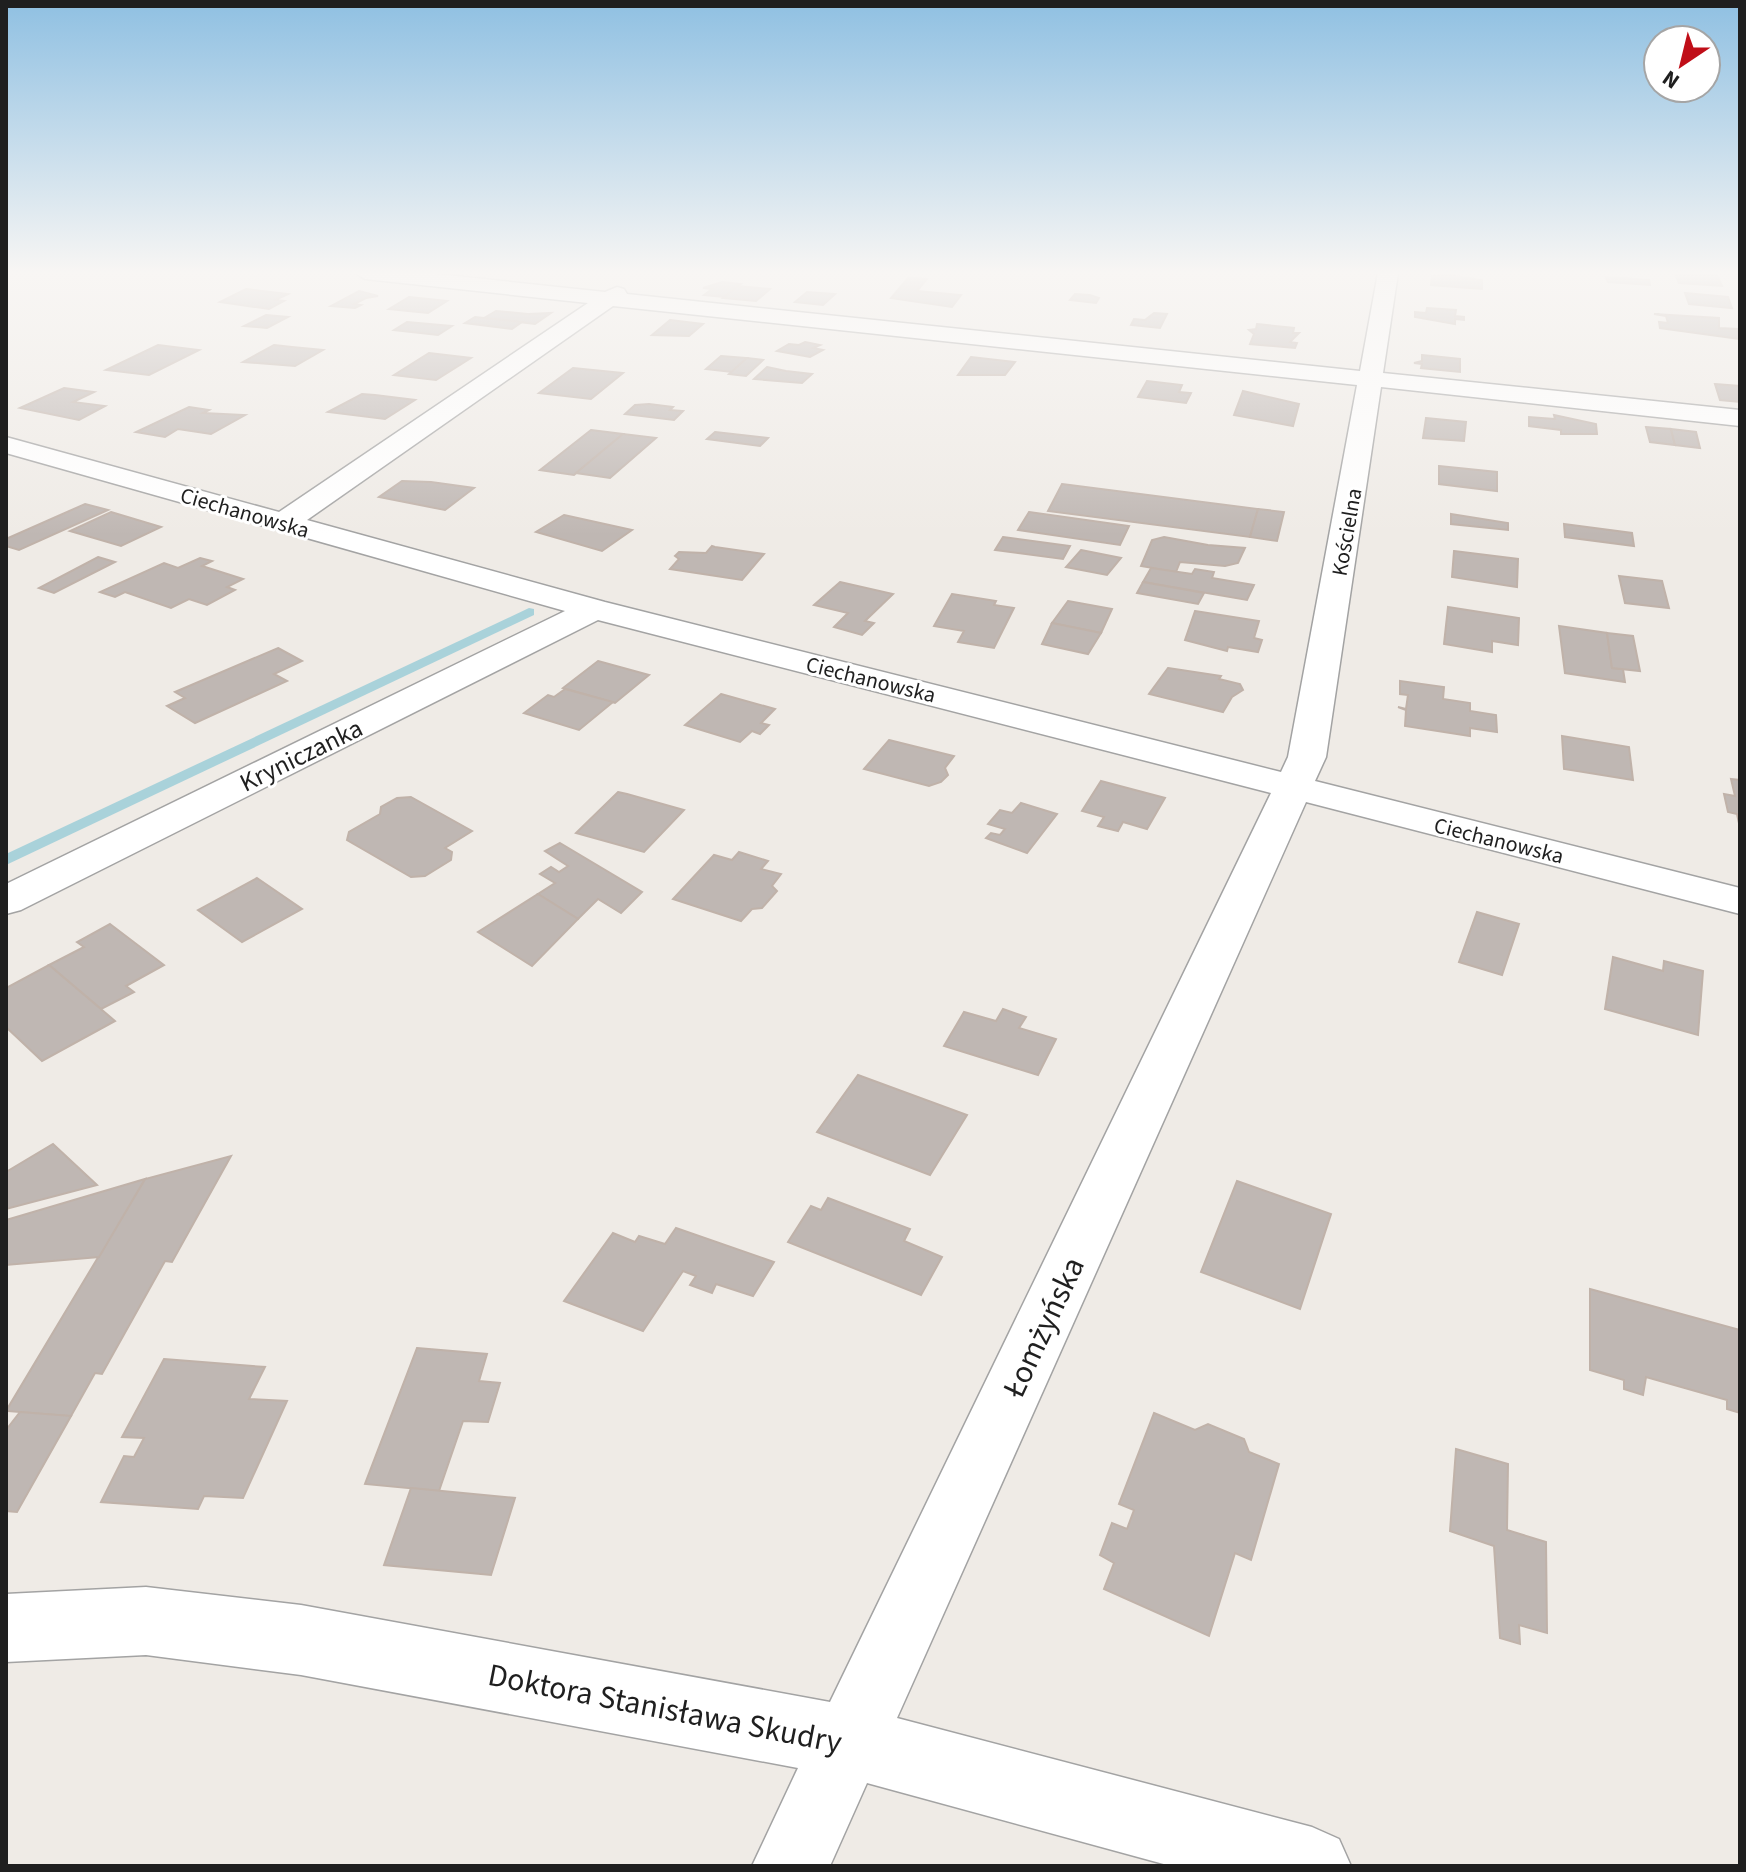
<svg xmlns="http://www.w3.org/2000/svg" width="1746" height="1872" viewBox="0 0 1746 1872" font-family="'Source Sans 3',sans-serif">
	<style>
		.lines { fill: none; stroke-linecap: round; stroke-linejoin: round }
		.stream { fill: #a9d2da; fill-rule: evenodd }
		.building { fill: #bfb7b3; stroke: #c0b2a9; stroke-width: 2 }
		.minor-casing { stroke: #a3a3a3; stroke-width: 3 }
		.minor { fill: #fff; fill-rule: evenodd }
		.labels { text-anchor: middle; stroke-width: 6; stroke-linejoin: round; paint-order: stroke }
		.far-street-label { font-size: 22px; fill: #1f1f1f; stroke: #fff }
		.street-label { font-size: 26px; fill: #1f1f1f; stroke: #fff }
		.near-street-label { font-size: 32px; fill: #1f1f1f; stroke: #fff }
	</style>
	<rect width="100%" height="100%" fill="#efebe6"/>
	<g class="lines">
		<polygon class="stream" points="529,608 534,609 534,615 6,865 6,854"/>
	</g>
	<g class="building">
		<polygon points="1675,273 1717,275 1722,286 1679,283"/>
		<polygon points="1449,275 1482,280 1482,289 1431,285 1432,276"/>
		<polygon points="1606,277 1649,280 1650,285 1608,282"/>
		<polygon points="908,278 927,279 917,291 961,295 952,307 891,298"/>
		<polygon points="722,282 741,284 724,297 704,295 712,289 703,288"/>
		<polygon points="738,286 770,289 756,301 723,298"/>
		<polygon points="246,289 288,294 275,300 284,301 269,309 220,302"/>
		<polygon points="359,291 378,296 366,298 354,304 361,305 355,308 331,306"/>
		<polygon points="807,292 835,294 823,305 795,302"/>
		<polygon points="1685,293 1728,297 1732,308 1689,304"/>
		<polygon points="1075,294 1090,295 1099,298 1096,303 1070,300"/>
		<polygon points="409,297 447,301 428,313 389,309"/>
		<polygon points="1427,308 1456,310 1455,316 1464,317 1464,320 1455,319 1455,324 1415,317 1415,312 1426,313"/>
		<polygon points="496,311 528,314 551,313 535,324 484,318"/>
		<polygon points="1154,313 1167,314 1160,328 1131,325 1134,319 1145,320"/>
		<polygon points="1654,314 1719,318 1719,328 1738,329 1740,339 1660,328 1659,322 1668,323 1666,316"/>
		<polygon points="266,315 288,317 267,328 244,326"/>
		<polygon points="475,317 484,318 522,322 512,329 465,323"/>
		<polygon points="670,320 703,324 689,336 652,335"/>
		<polygon points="407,322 452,326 438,335 394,330"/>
		<polygon points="1257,324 1294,328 1293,333 1299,333 1290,342 1297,343 1295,348 1250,344 1254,334 1249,330 1256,329"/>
		<polygon points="805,342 820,345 813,348 823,350 810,357 777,351 789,344 799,345"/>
		<polygon points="158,345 199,350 149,375 106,370"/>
		<polygon points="274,345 292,347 323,350 295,366 243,362"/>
		<polygon points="429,353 471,358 436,380 394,375"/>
		<polygon points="1422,355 1460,359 1460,372 1421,368 1422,364 1414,363 1422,361"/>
		<polygon points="721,356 747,358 732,372 706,369"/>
		<polygon points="971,357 1015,362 1005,375 958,375"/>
		<polygon points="747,358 763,360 746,376 729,374"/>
		<polygon points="767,367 786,371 812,374 802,383 754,379"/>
		<polygon points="573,368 623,373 591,399 539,393"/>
		<polygon points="1147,381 1182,385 1179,392 1191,393 1186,403 1138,397"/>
		<polygon points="1715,384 1740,386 1740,402 1720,400"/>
		<polygon points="64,388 94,392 73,402 105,406 79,420 20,408"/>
		<polygon points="1243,391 1299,404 1293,426 1234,415"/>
		<polygon points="362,394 375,395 415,400 385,419 328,412"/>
		<polygon points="649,404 673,407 670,410 683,411 674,420 625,414 635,405"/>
		<polygon points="189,407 209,410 203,413 245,415 211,434 178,429 165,437 136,432"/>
		<polygon points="1554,415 1596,424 1597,434 1561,434 1561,430 1529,426 1529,417 1555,419"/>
		<polygon points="1426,418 1466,422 1464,441 1423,438"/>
		<polygon points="1646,427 1671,429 1675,445 1650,442"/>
		<polygon points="1671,429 1696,432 1700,448 1675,445"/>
		<polygon points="591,430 623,434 574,475 540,470"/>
		<polygon points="715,432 768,438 760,446 707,439"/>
		<polygon points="623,434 656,438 610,478 576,473"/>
		<polygon points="1439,466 1497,472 1497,491 1439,484"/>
		<polygon points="402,481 431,482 474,488 445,510 379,497"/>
		<polygon points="1062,484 1258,509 1250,537 1048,511"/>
		<polygon points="85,504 108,510 19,550 6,546 6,539"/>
		<polygon points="1258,509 1284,512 1277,541 1250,537"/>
		<polygon points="111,512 161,527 121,546 70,531"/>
		<polygon points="1029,512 1129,526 1120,545 1018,530"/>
		<polygon points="1451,514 1508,523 1508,530 1451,524"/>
		<polygon points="564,515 632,530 602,551 536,532"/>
		<polygon points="1564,524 1632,533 1634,546 1565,537"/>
		<polygon points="1003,537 1070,546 1063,559 995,550"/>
		<polygon points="1164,537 1208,545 1245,548 1238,563 1225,566 1180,562 1176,572 1141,566 1152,540"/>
		<polygon points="712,546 715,547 764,554 742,580 670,569 679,559 675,556 679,552 706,553"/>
		<polygon points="1081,550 1121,558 1107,575 1066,567"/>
		<polygon points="1454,551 1518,559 1517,587 1452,577"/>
		<polygon points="98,557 115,562 54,593 39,588"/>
		<polygon points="200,558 212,561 202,566 243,579 227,587 235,590 207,605 189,599 171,608 125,592 115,597 100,592 164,563 178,568"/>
		<polygon points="1151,568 1192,574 1195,569 1214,572 1212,578 1254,585 1247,600 1143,582"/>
		<polygon points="1619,576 1662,581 1669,608 1625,603"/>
		<polygon points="840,582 893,594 865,621 874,623 862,635 834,627 848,613 814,605"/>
		<polygon points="1143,582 1204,593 1198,604 1137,593"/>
		<polygon points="952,594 996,601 994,605 1014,608 994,648 958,642 964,631 934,626"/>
		<polygon points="1068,601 1112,609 1101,633 1052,623"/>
		<polygon points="1448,607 1519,618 1518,645 1492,641 1492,652 1444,644"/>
		<polygon points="1195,611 1259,621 1254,638 1262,640 1258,652 1228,647 1227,651 1185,640"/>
		<polygon points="1052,623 1101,633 1088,654 1042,644"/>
		<polygon points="1559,626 1607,633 1612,668 1623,669 1625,682 1565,673"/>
		<polygon points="1607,633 1633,636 1640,671 1612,668"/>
		<polygon points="278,648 302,661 274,674 287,681 195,723 167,706 185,698 175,692"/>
		<polygon points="598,661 649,675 615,703 563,688"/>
		<polygon points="1168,668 1221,676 1219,679 1240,684 1243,690 1232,697 1223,712 1149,694"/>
		<polygon points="1400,681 1444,687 1443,699 1470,703 1470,711 1496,715 1497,732 1470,728 1470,736 1405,726 1406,710 1398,707 1406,709 1408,695 1400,694"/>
		<polygon points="565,689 613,702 579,730 524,713 548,695 554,697"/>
		<polygon points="721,694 775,709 761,723 769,725 760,734 752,731 740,742 685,725"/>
		<polygon points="1562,736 1629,747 1633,780 1564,769"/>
		<polygon points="889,740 954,756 945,768 948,775 941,782 929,786 864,769"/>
		<polygon points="1731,779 1740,780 1740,828 1737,814 1728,812 1724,794 1735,796"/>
		<polygon points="1101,781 1165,798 1147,829 1123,822 1118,831 1098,826 1104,817 1082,811"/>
		<polygon points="618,792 627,794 684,810 644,852 576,833"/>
		<polygon points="411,797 472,831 445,848 452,852 451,860 425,876 411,877 347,840 349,832 380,814 381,807 397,798"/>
		<polygon points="1021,803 1057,814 1027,853 986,838 991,833 1000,835 1005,829 988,824 1000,810 1012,813"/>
		<polygon points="560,843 642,892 621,913 598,899 578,919 538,894 555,883 540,874 551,867 559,872 568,866 545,851"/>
		<polygon points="739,852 768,861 761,869 781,874 772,886 777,891 762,908 752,909 741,921 673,899 714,855 732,860"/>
		<polygon points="257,878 302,909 242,942 198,910"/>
		<polygon points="538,894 578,919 532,966 478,932"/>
		<polygon points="1477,912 1519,924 1502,975 1459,962"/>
		<polygon points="110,924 164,965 126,986 134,992 101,1009 49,965 84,947 77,942"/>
		<polygon points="1613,957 1663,971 1664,961 1703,971 1698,1035 1605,1009"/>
		<polygon points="49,965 115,1021 42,1061 6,1027 6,988"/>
		<polygon points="1003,1009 1026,1017 1019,1028 1056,1039 1038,1075 944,1046 964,1012 996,1021"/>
		<polygon points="858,1075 967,1115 930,1175 817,1132"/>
		<polygon points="53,1144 97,1185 6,1209 6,1172"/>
		<polygon points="231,1156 172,1262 165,1261 102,1374 95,1373 71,1416 6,1411 145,1179"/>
		<polygon points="145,1179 99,1257 6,1265 6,1220"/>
		<polygon points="1237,1181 1331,1214 1300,1309 1201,1272"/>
		<polygon points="828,1198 910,1229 904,1241 942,1257 921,1295 788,1242 811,1206 821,1210"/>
		<polygon points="676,1228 774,1262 753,1296 716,1284 712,1293 690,1285 696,1276 683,1271 643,1331 564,1301 613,1233 635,1242 639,1236 665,1244"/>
		<polygon points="1590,1289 1740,1330 1740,1413 1727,1409 1727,1400 1646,1377 1643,1395 1624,1389 1624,1380 1590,1370"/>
		<polygon points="417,1348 487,1354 479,1381 500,1383 488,1422 463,1421 439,1491 365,1484"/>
		<polygon points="164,1359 265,1367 249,1399 287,1401 243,1498 204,1496 198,1509 101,1502 124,1456 134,1457 144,1438 122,1437"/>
		<polygon points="20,1412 71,1416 17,1512 6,1511 6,1430"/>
		<polygon points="1154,1413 1195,1430 1208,1424 1244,1439 1249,1452 1279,1464 1251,1560 1235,1553 1209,1636 1104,1589 1114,1563 1100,1555 1112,1523 1127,1529 1134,1510 1119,1504"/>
		<polygon points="1456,1449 1508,1464 1507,1530 1546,1542 1547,1633 1519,1625 1520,1644 1500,1638 1494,1546 1450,1531"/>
		<polygon points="411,1488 515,1498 491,1575 384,1565"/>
	</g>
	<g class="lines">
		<g class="minor-casing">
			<path id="minor" d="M355 273H427L605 292 617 287 624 289 627 294 1360 371 1378 273H1398L1383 373 1740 410V426L1381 387 1326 757 1315 781 1740 888V914L1306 802 897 1718 1312 1827 1339 1839 1351 1866H1171L867 1783 830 1866H752L798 1768 301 1675 146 1655 6 1662V1594L146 1587 301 1605 830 1702 1271 793 598 620 21 910 6 914V884L565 611 6 453V437L279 512 588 303 365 279ZM613 306 1357 385 1288 757 1281 772 605 602 307 520Z"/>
		</g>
		<use href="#minor" class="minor"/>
	</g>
	<linearGradient id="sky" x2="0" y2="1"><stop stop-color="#8fc0e2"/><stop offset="0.51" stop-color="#f8f6f4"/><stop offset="1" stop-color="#f8f6f4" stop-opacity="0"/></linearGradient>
	<rect width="1746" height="535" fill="url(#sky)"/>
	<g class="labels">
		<g class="far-street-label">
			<text transform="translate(245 512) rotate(16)" y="8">Ciechanowska</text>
			<text transform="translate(1346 532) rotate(-80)" y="8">Kościelna</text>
			<text transform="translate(871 679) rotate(14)" y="8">Ciechanowska</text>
			<text transform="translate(1499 840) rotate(14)" y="8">Ciechanowska</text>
		</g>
		<g class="street-label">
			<text transform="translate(301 755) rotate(-26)" y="9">Kryniczanka</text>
		</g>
		<g class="near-street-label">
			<text transform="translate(1043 1327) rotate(-65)" y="11">Łomżyńska</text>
			<text transform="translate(665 1708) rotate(11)" y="11">Doktora Stanisława Skudry</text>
		</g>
	</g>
	<rect width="1746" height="1872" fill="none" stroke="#1f1f1f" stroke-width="16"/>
	<g transform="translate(1682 64) rotate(215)"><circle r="38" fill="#ffffff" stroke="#a5a5a5" stroke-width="2"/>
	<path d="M0-6L14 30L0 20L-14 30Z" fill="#c00e18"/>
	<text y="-12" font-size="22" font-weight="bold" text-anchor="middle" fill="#1f1f1f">N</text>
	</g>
</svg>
